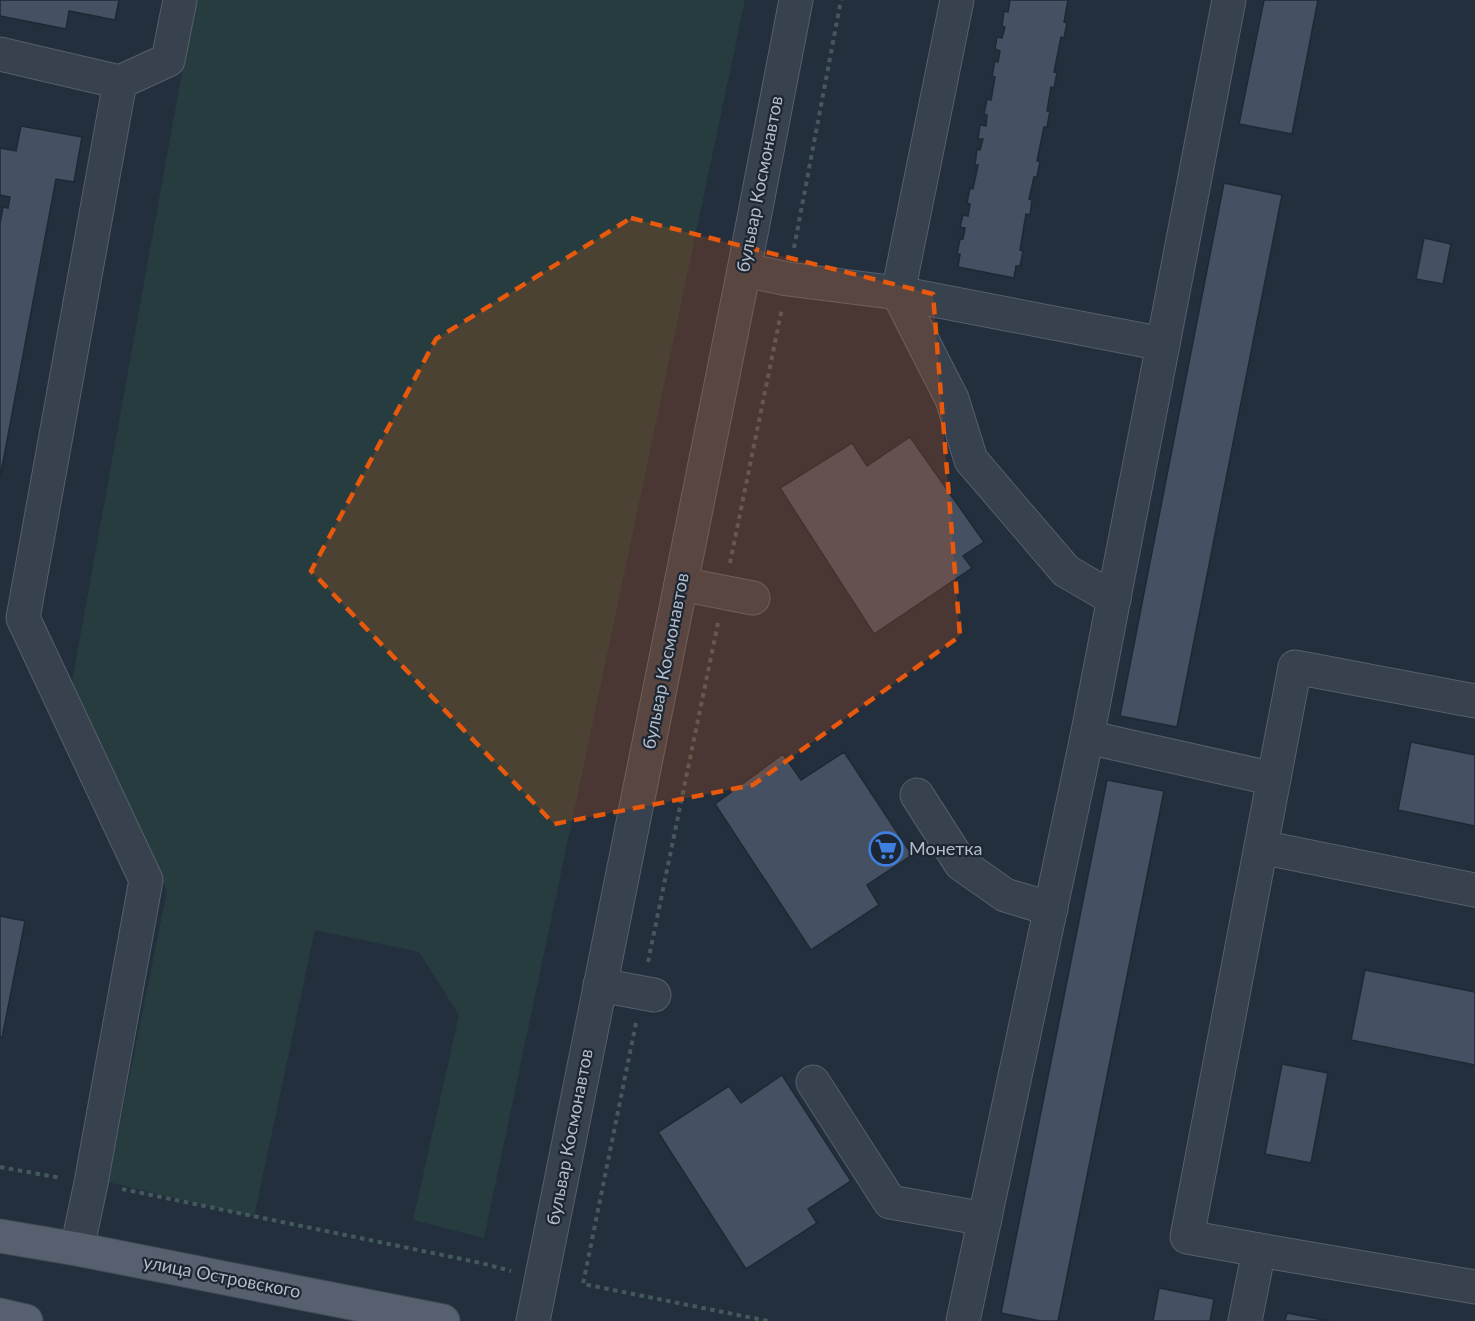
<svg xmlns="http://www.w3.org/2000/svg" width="1475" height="1321" viewBox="0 0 1475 1321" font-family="Lato,sans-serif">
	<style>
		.green { fill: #263c3f }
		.building { fill: #455162; stroke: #1f2835; stroke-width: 1.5 }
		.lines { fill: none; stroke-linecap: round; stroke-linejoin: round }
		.minor-casing { stroke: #565f6c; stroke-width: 35 }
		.major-casing { stroke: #414a57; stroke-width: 35 }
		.path { stroke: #44595c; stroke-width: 4; stroke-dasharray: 4.5 4.5; stroke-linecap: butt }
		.minor { stroke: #38414e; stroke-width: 33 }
		.major { stroke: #56606e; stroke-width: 33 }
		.marked { fill: #e8590c; fill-opacity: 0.2; stroke: #e8590c; stroke-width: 4.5; stroke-dasharray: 12 8; stroke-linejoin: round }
		.labels { text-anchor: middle; stroke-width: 4.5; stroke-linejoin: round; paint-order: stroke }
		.street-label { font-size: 18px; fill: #b4bcc9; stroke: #1d2633 }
		.poi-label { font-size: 18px; fill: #b4bcc9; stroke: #1d2633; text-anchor: start }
	</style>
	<rect width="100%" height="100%" fill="#242f3e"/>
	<polygon class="green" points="195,0 745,0 484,1238 413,1220 459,1015 419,952 315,930 254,1217 108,1182 167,891 72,682"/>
	<g class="building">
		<polygon points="0,0 119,0 115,20 69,11 66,29 0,16"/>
		<polygon points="1010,0 1068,0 1064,22 1067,23 1064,38 1061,37 1054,72 1057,73 1054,88 1051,87 1047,111 1050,111 1047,127 1044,127 1037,161 1040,161 1037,177 1034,177 1029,199 1032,200 1030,215 1026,214 1020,250 1023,251 1020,266 1016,266 1014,278 958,267 960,254 957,254 960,239 963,239 965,228 960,227 963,215 968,216 970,204 967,203 970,188 973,189 978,165 975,165 977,149 980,150 983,139 978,139 980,125 986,126 987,115 984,114 987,99 991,100 995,77 992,76 995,61 998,62 1000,51 995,49 997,37 1002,38 1005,27 1002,26 1004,11 1008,12"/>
		<polygon points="1264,0 1318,0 1292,134 1239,124"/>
		<polygon points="21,126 82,137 74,182 56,179 0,478 0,223 3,207 8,208 10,197 0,195 0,148 16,151"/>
		<polygon points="1224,183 1282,195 1177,727 1120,716"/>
		<polygon points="1424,238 1451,244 1443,284 1416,279"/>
		<polygon points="910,437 984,542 963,556 972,568 874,634 780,488 852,443 867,466"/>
		<polygon points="1411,742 1475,755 1475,826 1398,810"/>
		<polygon points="844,752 912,855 867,885 879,905 811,950 715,804 783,754 801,780"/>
		<polygon points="1107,780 1164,791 1058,1321 1041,1321 1001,1313"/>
		<polygon points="0,916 25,921 2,1038 0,1037"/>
		<polygon points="1365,970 1475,992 1475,1065 1351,1040"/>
		<polygon points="1282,1064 1328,1073 1311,1163 1265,1154"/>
		<polygon points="782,1075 851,1181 808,1209 817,1223 746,1269 658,1132 729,1086 741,1103"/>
		<polygon points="1159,1288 1214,1299 1210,1321 1153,1321"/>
		<polygon points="1287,1313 1329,1321 1285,1321"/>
	</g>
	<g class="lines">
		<g class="minor-casing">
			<g id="minor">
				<polyline points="0,54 120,82"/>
				<polyline points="744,270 788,279 898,293 957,0"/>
				<polyline points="681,584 753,598"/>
				<polyline points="1114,599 1066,571 971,460 952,399 898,293 1163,344 1229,0"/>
				<polyline points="1087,737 1274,779"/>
				<polyline points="917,795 961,864 1005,895 1051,909"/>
				<polyline points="1261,847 1475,890"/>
				<polyline points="600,985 654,995"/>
				<polyline points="813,1082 890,1202 985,1219"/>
				<polyline points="77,1249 91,1183 146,880 23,618 120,82 168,60 180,0"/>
				<polyline points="1259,1250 1475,1287"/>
				<polyline points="533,1321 744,270 796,0"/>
				<polyline points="963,1321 1087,737 1163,344"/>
				<polyline points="1245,1321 1259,1250 1187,1237 1295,667 1475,701"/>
			</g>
		</g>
		<g class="major-casing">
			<g id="major">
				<polyline points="0,1236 77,1249 443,1321"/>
				<polyline points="0,1315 26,1321"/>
			</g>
		</g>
		<g class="path">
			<polyline points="794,248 841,0"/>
			<polyline points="730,563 782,308"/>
			<polyline points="648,962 718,623"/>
			<polyline points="636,1023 583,1284 768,1321"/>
			<polyline points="0,1167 61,1178"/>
			<polyline points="122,1189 481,1263 511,1271"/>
		</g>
		<use href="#minor" class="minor"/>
		<use href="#major" class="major"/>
	</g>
	<path class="marked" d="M631 218 933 294 960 636 753 785 554 824 311 571 436 339Z"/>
	<defs>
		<g id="supermarket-ring" transform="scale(1.725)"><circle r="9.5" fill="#1d2633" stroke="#3f7fe0" stroke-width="1.5"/><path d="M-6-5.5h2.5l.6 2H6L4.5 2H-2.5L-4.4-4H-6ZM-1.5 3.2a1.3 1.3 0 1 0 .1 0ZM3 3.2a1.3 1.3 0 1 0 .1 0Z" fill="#3f7fe0"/></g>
	</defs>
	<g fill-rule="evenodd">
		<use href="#supermarket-ring" x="886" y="849"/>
	</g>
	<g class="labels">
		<g class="street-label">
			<text transform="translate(760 184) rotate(-79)" y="6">бульвар Космонавтов</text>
			<text transform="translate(666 661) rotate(-79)" y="6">бульвар Космонавтов</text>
			<text transform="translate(570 1137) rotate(-79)" y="6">бульвар Космонавтов</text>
			<text transform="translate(222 1277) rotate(11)" y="6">улица Островского</text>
		</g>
		<g class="poi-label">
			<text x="909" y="855">Монетка</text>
		</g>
	</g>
</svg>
